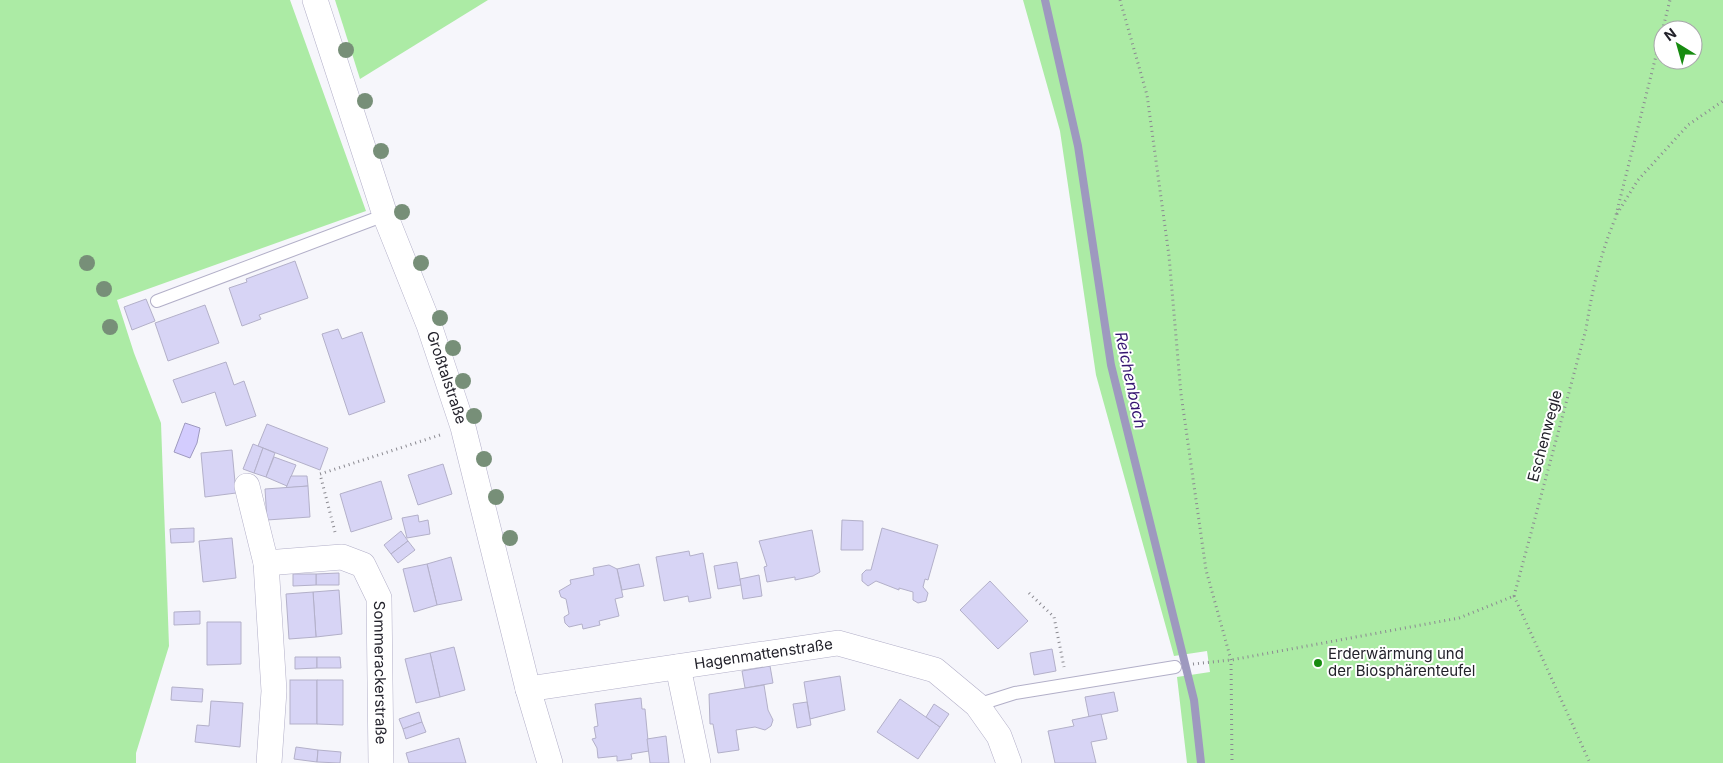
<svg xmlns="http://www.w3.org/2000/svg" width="1723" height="763" viewBox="0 0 1723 763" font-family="Inter,sans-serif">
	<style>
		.green { fill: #aceba5; fill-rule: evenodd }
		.water { fill: #d3ccfe; stroke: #9e99bf }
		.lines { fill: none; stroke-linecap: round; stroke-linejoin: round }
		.stream { stroke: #9e99bf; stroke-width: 8 }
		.building { fill: #d7d4f5; stroke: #b3b0c9 }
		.lane-casing { stroke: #b2afc8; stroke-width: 14 }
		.street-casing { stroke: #b2afc8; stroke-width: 26 }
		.path { stroke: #8b8a91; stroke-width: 3; stroke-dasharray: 1 4; stroke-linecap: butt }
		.lane { stroke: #fff; stroke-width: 12 }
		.street { stroke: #fff; stroke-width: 25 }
		.tree { fill: #778f78 }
		.poi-dot { fill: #178b10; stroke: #fff; stroke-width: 2 }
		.labels { text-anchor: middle; stroke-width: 4; stroke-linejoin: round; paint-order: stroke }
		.street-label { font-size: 15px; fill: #23222b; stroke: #fff }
		.poi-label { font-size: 15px; fill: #23222b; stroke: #fff; text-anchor: start }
		.water-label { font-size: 16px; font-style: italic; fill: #351571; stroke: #fff }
	</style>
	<rect width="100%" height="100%" fill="#f6f6fb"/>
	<g class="green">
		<polygon points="0,0 290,0 366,211 117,300 134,353 161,423 169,646 136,753 136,763 0,763"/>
		<polygon points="335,0 488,0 360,79"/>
		<path d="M1023 0H1723V763H1187L1177 677 1210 672 1207 651 1174 656 1096 375 1060 131ZM1663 30H1693V60H1663Z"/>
	</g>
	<polygon class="water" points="185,423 200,428 197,443 190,458 174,452"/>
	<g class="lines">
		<polyline class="stream" points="1045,0 1078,146 1111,365 1194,700 1201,763"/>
	</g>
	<g class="building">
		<polygon points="295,261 308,298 259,315 261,319 242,326 229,288 247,282 246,279"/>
		<polygon points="146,299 155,321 132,330 124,307"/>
		<polygon points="205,305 219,343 168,361 155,323"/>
		<polygon points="338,329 342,339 362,332 385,402 349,415 322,334"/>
		<polygon points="226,362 234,385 244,381 256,416 226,426 215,392 182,403 173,380"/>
		<polygon points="267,424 328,448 320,470 258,446"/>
		<polygon points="253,444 263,448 254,473 243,469"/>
		<polygon points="263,448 275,453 266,477 254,473"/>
		<polygon points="232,450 236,493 205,497 201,453"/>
		<polygon points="274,457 296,465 287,486 266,477"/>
		<polygon points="443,464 452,494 418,505 408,475"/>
		<polygon points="291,476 307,476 308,486 286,488"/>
		<polygon points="381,481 392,519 351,532 340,494"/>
		<polygon points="308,486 310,517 267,520 265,489"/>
		<polygon points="418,515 419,522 428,520 430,534 407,538 402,518"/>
		<polygon points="842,520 863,521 863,550 841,550"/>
		<polygon points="194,528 194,542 171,543 170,529"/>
		<polygon points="882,528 938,545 928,580 925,579 923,587 928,593 926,601 918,603 913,600 913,592 899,588 899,590 876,581 868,586 862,581 862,574 866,570 871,570"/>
		<polygon points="812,530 820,572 813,576 795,580 795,577 767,582 764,567 767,566 759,541"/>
		<polygon points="401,531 408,541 391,554 384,545"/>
		<polygon points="232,538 236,578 203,582 199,541"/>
		<polygon points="408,541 415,550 398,563 391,554"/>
		<polygon points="689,551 690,556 703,553 711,598 689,602 688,596 664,601 656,557"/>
		<polygon points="451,557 462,600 437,605 427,564"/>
		<polygon points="737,562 741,585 718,589 714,566"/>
		<polygon points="427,564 437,605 414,612 403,569"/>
		<polygon points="639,564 644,586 622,590 617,569"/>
		<polygon points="609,565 617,569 623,597 615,599 619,616 599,621 600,625 583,629 582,624 569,627 565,623 564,617 569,614 566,599 561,597 559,591 571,584 570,580 594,575 593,568"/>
		<polygon points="339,573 339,585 316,585 316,574"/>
		<polygon points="293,574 316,574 316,585 293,586"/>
		<polygon points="759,575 762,596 743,599 740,579"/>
		<polygon points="990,581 1028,621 998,649 960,610"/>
		<polygon points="339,590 342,634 316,637 313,592"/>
		<polygon points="313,592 316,637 289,639 286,594"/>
		<polygon points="200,611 200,624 174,625 174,612"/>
		<polygon points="207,622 241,622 241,664 207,665"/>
		<polygon points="454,647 465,690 440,697 430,653"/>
		<polygon points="1052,649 1056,671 1034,675 1030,653"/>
		<polygon points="430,653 440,697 416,703 405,659"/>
		<polygon points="295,657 317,657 317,668 295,669"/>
		<polygon points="317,657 340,657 341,668 317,668"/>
		<polygon points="770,666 773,683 745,688 742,671"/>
		<polygon points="840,676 845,710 810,719 804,682"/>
		<rect x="290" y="680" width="27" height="44"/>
		<polygon points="317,680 343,680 343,725 317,724"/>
		<polygon points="764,685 768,710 773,720 771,726 765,730 755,727 736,730 739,750 718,753 713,724 710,724 709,694"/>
		<polygon points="172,687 203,689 202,702 171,700"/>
		<polygon points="1114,692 1118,711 1089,717 1085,697"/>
		<polygon points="641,698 642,709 645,709 649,751 631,754 632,759 617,761 617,756 598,758 597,748 592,739 596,738 594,727 598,726 595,704"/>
		<polygon points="900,699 940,727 918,759 877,732"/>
		<polygon points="211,701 243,703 240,747 195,742 197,725 209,726"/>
		<polygon points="807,702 811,725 797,728 793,704"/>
		<polygon points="934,704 949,714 940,727 926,717"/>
		<polygon points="419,712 422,722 403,729 399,719"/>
		<polygon points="1101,714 1107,739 1091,742 1096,763 1055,763 1048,731 1074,726 1072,720"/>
		<polygon points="422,722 426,732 406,739 403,729"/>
		<polygon points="666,736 669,763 650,763 647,739"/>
		<polygon points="459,738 466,763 409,763 406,753"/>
		<polygon points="296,747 318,750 317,762 294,759"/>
		<polygon points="318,750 341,752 340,763 317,762"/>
	</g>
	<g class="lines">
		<g class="lane-casing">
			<g id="lane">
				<polyline points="157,301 385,215"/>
				<polyline points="977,705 1015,693 1175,667"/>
			</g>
		</g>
		<g class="street-casing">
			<g id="street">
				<path id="s1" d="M315 0 385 215 429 325 463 427 528 689 550 763"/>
				<polyline points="247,486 266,563 274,691 269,763"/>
				<path id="s2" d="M266 563 342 557 363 565 379 598 381 763"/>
				<polyline points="678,667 698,763"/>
				<path id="s3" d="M528 689 838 643 935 670 977 705 999 736 1009 763"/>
			</g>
		</g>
		<g class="path">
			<polyline points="1120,0 1147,95 1169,256 1181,394 1206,570 1231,660 1232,763"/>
			<polyline points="1617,214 1638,180 1688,125 1723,101"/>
			<polyline points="335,532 320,474 440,435"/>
			<polyline points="1029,593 1054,617 1064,667"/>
			<path d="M1514 596 1586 329C1592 291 1600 255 1615 219L1670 0"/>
			<polyline points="1514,596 1590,763"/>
			<polyline points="1193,664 1231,660 1459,618 1514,596"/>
		</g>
		<use href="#lane" class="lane"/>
		<use href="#street" class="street"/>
	</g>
	<g class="tree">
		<circle cx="346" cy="50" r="8"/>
		<circle cx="365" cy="101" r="8"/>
		<circle cx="381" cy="151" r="8"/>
		<circle cx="402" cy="212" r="8"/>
		<circle cx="87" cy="263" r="8"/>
		<circle cx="421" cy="263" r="8"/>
		<circle cx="104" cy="289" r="8"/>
		<circle cx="440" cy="318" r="8"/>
		<circle cx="110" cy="327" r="8"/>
		<circle cx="453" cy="348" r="8"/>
		<circle cx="463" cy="381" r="8"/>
		<circle cx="474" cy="416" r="8"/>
		<circle cx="484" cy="459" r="8"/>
		<circle cx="496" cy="497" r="8"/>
		<circle cx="510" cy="538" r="8"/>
	</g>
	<circle class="poi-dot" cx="1318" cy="663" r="5"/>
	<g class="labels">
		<g class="street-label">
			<text dy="5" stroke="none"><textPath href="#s1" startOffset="400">Großtalstraße</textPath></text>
			<text transform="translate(1545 436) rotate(-75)" y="5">Eschenwegle</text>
			<text dy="5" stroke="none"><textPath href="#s3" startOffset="238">Hagenmattenstraße</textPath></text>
			<text dy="5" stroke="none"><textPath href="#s2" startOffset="210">Sommerackerstraße</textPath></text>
		</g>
		<g class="poi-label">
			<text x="1328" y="659">Erderwärmung und<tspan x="1328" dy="17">der Biosphärenteufel</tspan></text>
		</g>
		<g class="water-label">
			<text transform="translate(1131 380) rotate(78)" y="6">Reichenbach</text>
		</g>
	</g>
	<g transform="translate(1678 45) rotate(323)"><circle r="24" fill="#ffffff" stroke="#a7a7aa"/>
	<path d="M0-4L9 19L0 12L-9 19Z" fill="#178b10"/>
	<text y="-8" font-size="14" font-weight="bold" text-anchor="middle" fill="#23222b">N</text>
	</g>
</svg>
